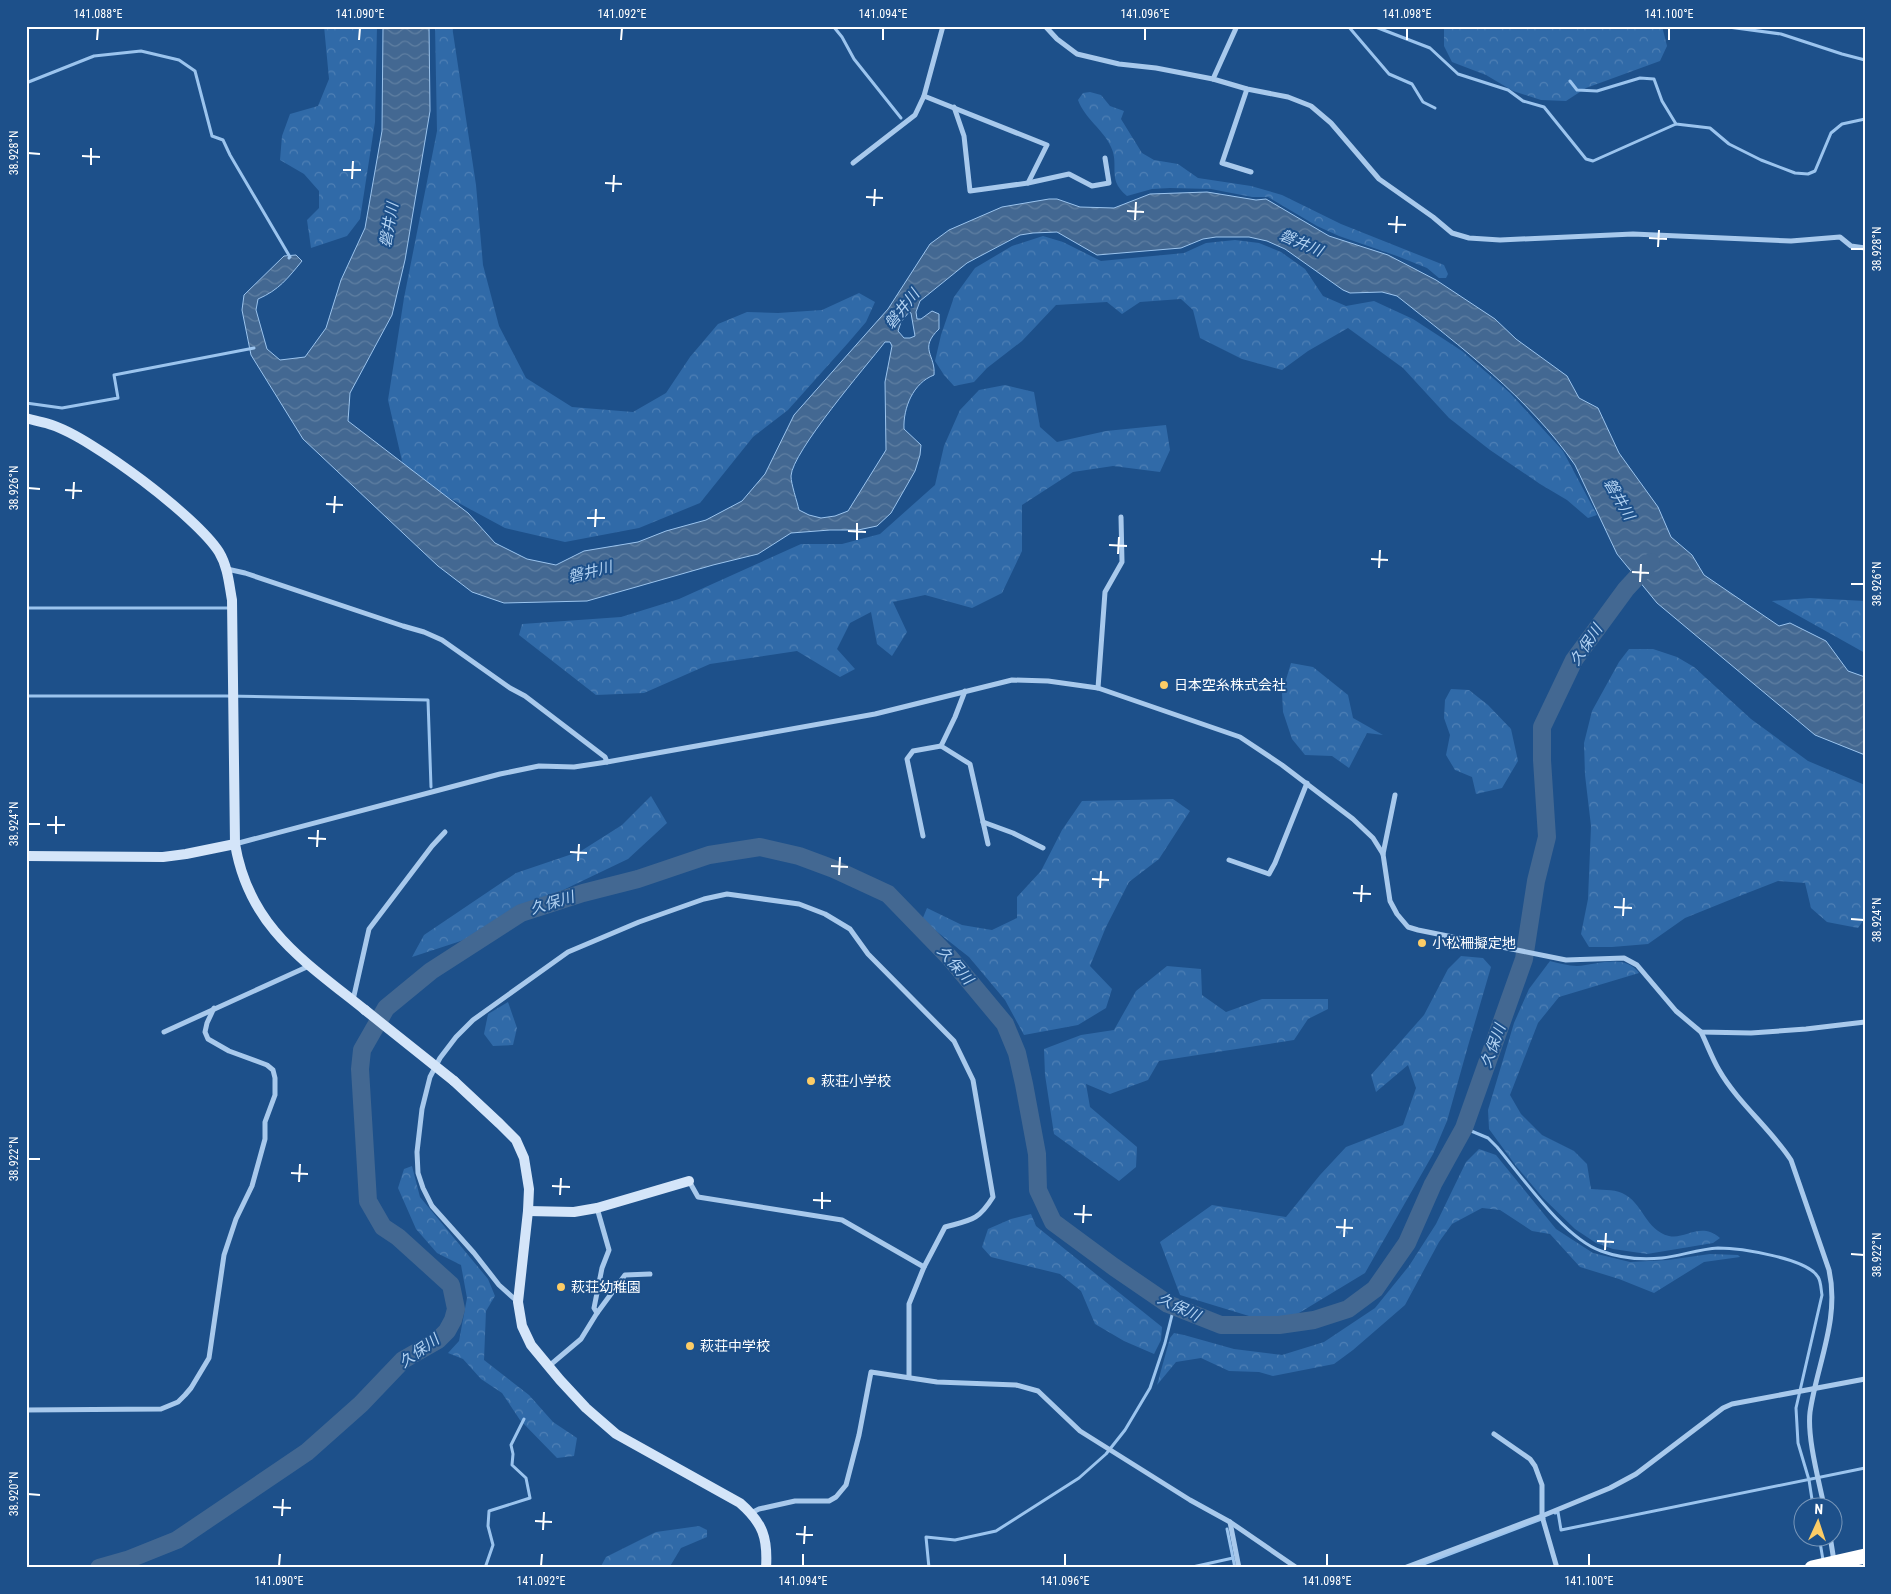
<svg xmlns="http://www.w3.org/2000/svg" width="1891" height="1594" viewBox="0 0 1891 1594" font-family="'Roboto Condensed','Noto Sans JP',sans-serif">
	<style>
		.forest { fill: url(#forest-crowns) }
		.water { fill: url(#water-waves); stroke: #9bc4ee; fill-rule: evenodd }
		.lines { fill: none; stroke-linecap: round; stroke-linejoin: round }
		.stream { stroke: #9bc4ee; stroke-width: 3 }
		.river { stroke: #436892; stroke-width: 18 }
		.street { stroke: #a8c9ec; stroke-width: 5 }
		.secondary { stroke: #d4e5f9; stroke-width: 10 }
		.highway { stroke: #fff; stroke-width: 15 }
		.secondary-bridge { stroke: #d4e5f9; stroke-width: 10 }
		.ticks { fill: none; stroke: #fff; stroke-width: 2 }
		.poi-dot { fill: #fccc66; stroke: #1d508a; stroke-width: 2 }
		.labels { text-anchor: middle; stroke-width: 4; stroke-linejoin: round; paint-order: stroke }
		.poi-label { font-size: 14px; fill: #fff; stroke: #1d508a; text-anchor: start }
		.water-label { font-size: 15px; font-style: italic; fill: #b3d3f3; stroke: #1d508a }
		.neatline { fill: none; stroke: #fff; stroke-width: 2 }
		.ticks-label { font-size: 12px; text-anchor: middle; fill: #fff }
	</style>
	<defs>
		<pattern id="forest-crowns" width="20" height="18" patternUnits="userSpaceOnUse" patternTransform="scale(1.25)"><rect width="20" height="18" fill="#306aa8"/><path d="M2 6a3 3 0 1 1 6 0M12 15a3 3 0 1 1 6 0" fill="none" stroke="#4f80b5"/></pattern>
		<pattern id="water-waves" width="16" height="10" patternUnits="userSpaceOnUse" patternTransform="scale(1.25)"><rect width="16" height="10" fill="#436892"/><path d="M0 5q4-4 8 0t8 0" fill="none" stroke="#5f7fa2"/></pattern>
	</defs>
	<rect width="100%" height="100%" fill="#1d508a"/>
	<g class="forest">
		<polygon points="324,26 377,26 375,122 360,219 347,236 311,248 307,220 319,208 319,191 304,174 280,160 282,136 290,114 318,106 329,79"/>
		<polygon points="435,26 452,26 476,185 483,265 499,326 526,378 572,407 633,412 666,393 690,357 718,324 747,312 778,313 822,310 859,293 875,302 866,322 848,343 788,410 753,437 700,503 639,528 565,542 505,528 405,474 388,400 404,298 437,131"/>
		<polygon points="1441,26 1662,26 1667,46 1660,61 1586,88 1566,101 1541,100 1513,91 1486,75 1452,62 1444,46 1444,29"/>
		<path d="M1090 92 1101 95 1110 106 1124 111 1121 119 1142 153 1154 160 1178 164 1198 178 1251 186 1282 195 1341 224 1444 265 1448 274 1446 278H1439L1427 268 1397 256 1339 236 1317 226 1268 197H1252L1211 189 1170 188 1152 189 1127 196C1106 179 1120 166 1111 147 1103 129 1085 119 1078 100L1083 93Z"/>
		<polygon points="1043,236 1063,242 1101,261 1184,253 1206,243 1235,240 1259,243 1281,252 1305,269 1323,296 1346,306 1374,301 1413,319 1462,351 1510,393 1563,451 1597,515 1588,518 1567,500 1540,484 1490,450 1449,418 1403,368 1348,328 1308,351 1282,370 1242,359 1200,338 1193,310 1181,299 1140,302 1122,314 1107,302 1056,305 1022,341 987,368 974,382 954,386 944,375 935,361 941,335 954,297 975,268 1012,246"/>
		<polygon points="1005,385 1034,392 1040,427 1057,442 1106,431 1166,425 1170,450 1160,472 1113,466 1073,472 1022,505 1022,551 1002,593 972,608 925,595 893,602 907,632 892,656 877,644 871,612 850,623 837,649 855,669 840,677 797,651 710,664 644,693 596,695 519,635 522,624 621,617 679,599 801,544 842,544 880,534 935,485 944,446 960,410 979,390"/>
		<polygon points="1810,598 1865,601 1865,653 1772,601"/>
		<polygon points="1629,649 1653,649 1677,657 1694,667 1751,719 1808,761 1865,785 1865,918 1858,928 1827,922 1811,908 1805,883 1778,881 1737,897 1685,918 1648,944 1612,947 1589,947 1581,934 1588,899 1591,826 1585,775 1584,743 1592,711 1619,662"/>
		<polygon points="1291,663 1313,667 1348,695 1353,718 1383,735 1367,733 1349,768 1332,756 1305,755 1292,739 1283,712 1282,693"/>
		<polygon points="1451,689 1469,690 1488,705 1511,729 1518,761 1502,788 1476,794 1472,777 1455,770 1446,755 1450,735 1444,718 1445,700"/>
		<polygon points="651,796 667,823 628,859 559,892 470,938 412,957 424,935 516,873 581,851 622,825"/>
		<polygon points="1173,799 1190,811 1159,859 1129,882 1106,927 1090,966 1112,989 1106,1008 1078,1025 1024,1035 1005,1000 969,957 922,920 927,908 962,925 992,930 1017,918 1017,897 1041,871 1062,830 1082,801"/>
		<polygon points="1461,956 1483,958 1491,967 1468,1046 1447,1121 1433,1154 1365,1273 1294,1316 1249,1316 1180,1295 1160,1242 1212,1205 1286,1217 1320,1175 1346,1147 1403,1125 1416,1088 1408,1065 1376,1092 1371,1075 1424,1015 1448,969"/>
		<path d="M1550 961C1559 963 1568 966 1577 966 1597 965 1625 953 1639 973L1559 997 1538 1023 1510 1095 1521 1114 1542 1135 1574 1151 1587 1164 1591 1189C1600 1190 1613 1189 1622 1193 1643 1202 1645 1230 1669 1236 1685 1240 1700 1221 1720 1238L1713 1243 1647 1254 1613 1249 1596 1243 1575 1229 1543 1198 1516 1166 1489 1129 1488 1110 1514 1023 1529 989Z"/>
		<polygon points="1167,966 1201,969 1202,995 1226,1012 1262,999 1328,999 1328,1009 1308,1019 1294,1040 1159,1061 1148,1080 1110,1094 1086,1084 1090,1107 1137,1147 1136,1167 1119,1181 1054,1134 1045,1075 1044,1049 1081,1035 1114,1030 1136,991"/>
		<polygon points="508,1002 517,1028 513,1045 493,1046 484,1034 488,1014"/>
		<polygon points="1479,1149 1496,1155 1556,1229 1593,1253 1630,1262 1668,1260 1710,1254 1738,1255 1740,1257 1704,1262 1654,1293 1619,1279 1580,1267 1550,1234 1532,1231 1500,1210 1482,1208 1452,1224 1439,1242 1405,1305 1353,1350 1334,1364 1273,1376 1259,1372 1229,1371 1201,1358 1176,1362 1157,1385 1170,1338 1174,1333 1184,1335 1234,1349 1282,1355 1324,1342 1375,1308 1409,1266 1436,1224 1466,1162"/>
		<polygon points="412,1166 420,1197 488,1279 495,1296 486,1311 484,1360 529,1395 553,1422 577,1438 574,1456 557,1458 520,1420 502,1393 481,1379 463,1359 448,1353 459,1341 467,1298 461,1265 437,1253 416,1229 398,1188 404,1169"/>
		<polygon points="1031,1214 1036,1226 1162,1327 1161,1340 1154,1354 1124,1341 1095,1324 1081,1291 1060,1274 991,1257 982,1247 988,1229 1011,1219"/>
		<polygon points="699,1526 707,1530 707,1537 681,1548 669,1568 600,1568 606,1557 656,1532"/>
	</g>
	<path class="water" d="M383 26H429L430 111 405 260 392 315 350 393 348 421 468 513 495 543 527 559 556 565 584 551 638 542 666 531 706 520 742 501 765 474 794 415 888 309 930 244 949 230 1002 207 1049 199H1057L1080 207 1114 208 1150 194 1207 192 1256 200 1266 199 1329 236 1388 255 1436 280 1495 319 1516 339 1567 376 1579 398 1598 408 1619 453 1658 507 1671 537 1692 555 1704 575 1779 626 1790 623 1826 641 1848 671 1865 677V755L1815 735 1657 603 1617 554 1575 465C1528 397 1461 347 1397 296L1382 292 1350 293 1343 290 1285 249 1267 241 1249 237H1216L1203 239 1181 248 1097 255 1057 232 1033 233 1020 235 967 263 920 301 916 312 917 319H921L932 311 939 314V329C918 349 936 355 934 375 913 383 903 408 904 429L921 445 920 455 915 471 891 513 877 526 858 530H830L791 533 758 554 713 565 587 601 504 603 472 592 438 566 303 439 251 355 242 310 244 295 284 256 296 255 302 261C288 278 279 290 258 299L256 310 267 349 280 360 305 357 326 328 341 280 365 228 382 131ZM909 312 911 313 915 336 910 338H904L898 331 901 322ZM885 342H890L892 346 885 382 886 450 848 511 835 516 821 518 809 515 799 510C797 501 791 484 791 476 792 452 867 365 885 342Z"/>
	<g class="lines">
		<g class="stream">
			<polyline points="833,26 842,37 854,59 901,118"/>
			<polyline points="1348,26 1389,74 1412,84 1423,102 1435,108"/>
			<polyline points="1373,26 1430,48 1458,74 1508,90 1523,101 1544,107 1586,159 1593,161 1676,124"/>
			<polyline points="1721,26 1781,34 1842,54 1865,60"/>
			<polyline points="1570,81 1577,90 1597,91 1640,78 1654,79 1662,101 1676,124 1710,128 1729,144 1761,160 1795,173 1808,174 1815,171 1831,133 1842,124 1865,119"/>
			<polyline points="26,83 94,56 141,51 179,60 195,71 212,136 223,140 230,155 290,257 289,258"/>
			<polyline points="26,403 62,408 118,398 114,375 254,348"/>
			<polyline points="26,608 227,608"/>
			<polyline points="26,696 226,696 428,700 431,787"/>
			<path d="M1464 1128 1488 1138 1497 1147C1523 1178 1564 1238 1601 1251 1620 1258 1642 1260 1662 1258 1680 1256 1699 1249 1718 1248 1739 1248 1807 1258 1818 1277 1821 1281 1821 1290 1822 1295L1796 1408 1798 1443 1809 1480 1813 1506"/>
			<polyline points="1555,1513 1558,1512 1561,1530 1865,1468"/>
			<polyline points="1227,1529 1235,1568"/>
			<polyline points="1819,1536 1823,1560"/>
			<polyline points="485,1568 493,1545 488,1526 489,1511 530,1498 526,1478 512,1465 513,1454 511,1445 524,1419"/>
			<polyline points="929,1568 926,1537 955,1540 996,1531 1079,1478 1106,1454 1125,1430 1150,1388 1165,1343 1174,1307"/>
			<polyline points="1188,1568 1233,1558"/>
			<polyline points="1413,1568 1544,1518"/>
		</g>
		<polyline class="river" points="99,1568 127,1560 177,1540 307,1452 361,1404 403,1360 438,1340 447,1331 453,1320 456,1309 451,1285 398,1237 383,1227 368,1201 360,1069 362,1050 386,1008 431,971 521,913 583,893 638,879 709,855 760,847 799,856 834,869 888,894 950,958 1005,1024 1017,1053 1024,1084 1037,1154 1038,1190 1053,1222 1114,1267 1168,1304 1221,1325 1279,1325 1314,1320 1348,1309 1375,1289 1407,1243 1433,1184 1464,1128 1524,959 1536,881 1547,837 1542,760 1542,727 1574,660 1626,589 1651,562"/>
		<g class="street">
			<polyline points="1045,26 1057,39 1077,54 1119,64 1156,68 1213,79"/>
			<polyline points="1237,26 1213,79 1247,89 1288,97 1311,106 1331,123 1379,179 1433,217 1452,233 1469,238 1500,240 1633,234 1791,241 1840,237 1851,246 1865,248"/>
			<polyline points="1247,89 1222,163 1251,172"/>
			<polyline points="924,96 1047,145 1028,183"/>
			<polyline points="954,107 964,136 970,191 1028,183 1069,174 1092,186 1109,183 1105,158"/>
			<polyline points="853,163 915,115 924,96 943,26"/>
			<polyline points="227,569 245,573 403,626 424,632 442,640 510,688 525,696 605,757 607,762"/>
			<polyline points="1098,688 1105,592 1122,562 1121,517"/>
			<polyline points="941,746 970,764 988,844"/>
			<polyline points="983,822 1013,833 1043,848"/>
			<polyline points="923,836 907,759 913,751 941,746 955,717 965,691"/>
			<polyline points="235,844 500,774 539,766 574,767 607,762 875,714 1012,680 1048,681 1098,688 1240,737 1282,765 1353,819 1373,838 1383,854 1390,901 1397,914 1408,927 1418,930 1566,960 1624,958 1637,965 1676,1011 1701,1032 1751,1033 1806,1029 1865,1022"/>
			<polyline points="1383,854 1395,795"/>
			<polyline points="1229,860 1269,874 1275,863 1307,783"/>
			<polyline points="353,1000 369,929 432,846 445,832"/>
			<polyline points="164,1032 309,966"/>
			<path d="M1701 1032C1707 1044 1712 1058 1719 1070 1738 1103 1770 1128 1791 1160L1829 1270C1840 1319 1817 1364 1810 1412 1807 1438 1819 1481 1824 1506"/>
			<polyline points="689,1181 698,1197 842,1220 924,1267"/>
			<polyline points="597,1208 609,1250 602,1268 594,1308 597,1313"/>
			<path d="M518 1302 499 1285 474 1253 432 1206 423 1188 418 1173 417 1152 422 1109 430 1077 440 1058 456 1037 473 1020 568 952 639 922 704 899 727 894 799 904 825 914 850 929 868 954 954 1041 973 1080 993 1197C978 1221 971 1220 945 1227L924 1267 909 1304V1377"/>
			<polyline points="549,1366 581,1339 597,1313 625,1275 650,1274"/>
			<polyline points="26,1410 161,1409 178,1402 185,1395 191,1388 209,1358 224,1255 236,1219 252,1186 265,1139 265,1122 275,1095 275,1078 273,1070 267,1065 229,1051 208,1039 205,1032 207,1023 214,1008"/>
			<polyline points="1494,1434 1530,1459 1535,1466 1542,1485 1542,1516 1557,1568"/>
			<polyline points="751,1513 759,1509 795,1501 829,1501 836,1497 846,1485 859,1435 871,1372 937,1382 1016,1385 1038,1391 1080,1431 1190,1500 1230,1522 1297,1568"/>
			<polyline points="1230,1522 1239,1568"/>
			<polyline points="1830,1536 1834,1561"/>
			<polyline points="1404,1568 1542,1516 1610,1488 1636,1474 1723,1408 1732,1404 1865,1379"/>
		</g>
		<g class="secondary">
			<path d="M26 418C35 421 44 422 52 425 92 438 197 517 219 552 228 567 229 584 232 600L235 844C249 927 304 961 365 1010"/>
			<polyline points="26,856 163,857 186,854 235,844"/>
			<path d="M454 1081 500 1124 516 1140 524 1158 529 1189 528 1211 518 1302 522 1326 531 1345 560 1380 586 1408 616 1434 740 1503C763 1523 768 1538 766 1568"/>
			<polyline points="528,1211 574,1212 597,1208 689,1181"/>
		</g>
		<polyline class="highway" points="1812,1568 1865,1556"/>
		<polyline class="secondary-bridge" points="365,1010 454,1081"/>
	</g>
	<path class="ticks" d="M97 40 98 28M359 40 360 28M621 40 622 28M883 40V28M1145 40V28M1407 40V28M1669 40V28M28 153 40 154M82 156 100 157M91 165V148M343 170H361M352 179 353 161M605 183 622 184M613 192 614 175M866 197 883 198M874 206 875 189M1127 211 1144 212M1135 220 1136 202M1388 224 1406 225M1396 233 1397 216M1649 238 1667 239M1658 247 1659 230M1851 249H1864M28 488 40 489M65 490 82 491M73 499 74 482M326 504 343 505M334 513 335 496M587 518H605M595 527 596 509M848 531 866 532M857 540V523M1109 545 1127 546M1118 554 1119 537M1371 559 1388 560M1379 568 1380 550M1632 572 1649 573M1640 582 1641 564M1851 584H1864M28 824H40M47 825H65M56 834V816M308 838 326 839M317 847 318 830M570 852 587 853M578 861 579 844M831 866 848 867M839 875 840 857M1092 879 1109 880M1100 888 1101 871M1353 893 1371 894M1361 902 1362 885M1614 907 1632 908M1623 916 1624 898M1851 919 1864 920M28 1159H40M291 1173 308 1174M299 1182 300 1164M552 1186 570 1187M560 1195 561 1178M813 1200 831 1201M822 1209V1192M1074 1214 1092 1215M1083 1223 1084 1205M1336 1227 1353 1228M1344 1237 1345 1219M1597 1241 1614 1242M1605 1250 1606 1233M1851 1254 1864 1255M28 1494 40 1495M273 1507 291 1508M282 1516 283 1499M535 1521 552 1522M543 1530 544 1512M796 1534 813 1535M804 1544 805 1526M279 1566 280 1554M541 1566 542 1554M803 1566V1554M1065 1566V1554M1327 1566V1554M1589 1566V1554"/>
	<g class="poi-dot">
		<circle cx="1164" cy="685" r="5"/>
		<circle cx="1422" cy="943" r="5"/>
		<circle cx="811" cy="1081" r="5"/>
		<circle cx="561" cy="1287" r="5"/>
		<circle cx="690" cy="1346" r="5"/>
	</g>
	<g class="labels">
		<g class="poi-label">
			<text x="1174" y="690">日本空糸株式会社</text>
			<text x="1432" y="948">小松柵擬定地</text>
			<text x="821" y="1086">萩荘小学校</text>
			<text x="571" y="1292">萩荘幼稚園</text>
			<text x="700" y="1351">萩荘中学校</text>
		</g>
		<g class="water-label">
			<text transform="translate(389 225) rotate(-80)" y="5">磐井川</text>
			<text transform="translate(1301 243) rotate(23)" y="5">磐井川</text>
			<text transform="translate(902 309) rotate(-51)" y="5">磐井川</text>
			<text transform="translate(1619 499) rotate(60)" y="5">磐井川</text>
			<text transform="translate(590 572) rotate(-14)" y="5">磐井川</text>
			<text transform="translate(1586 645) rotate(-56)" y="5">久保川</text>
			<text transform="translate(552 903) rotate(-17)" y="5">久保川</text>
			<text transform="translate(955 965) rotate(49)" y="5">久保川</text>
			<text transform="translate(1493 1046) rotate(-70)" y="5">久保川</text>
			<text transform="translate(1179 1307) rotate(26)" y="5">久保川</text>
			<text transform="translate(419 1351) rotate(-36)" y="5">久保川</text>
		</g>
	</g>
	<rect width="1891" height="1594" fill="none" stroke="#1d508a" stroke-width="55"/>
	<g transform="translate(1818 1522) rotate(3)"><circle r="24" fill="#1d508a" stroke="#7796b9"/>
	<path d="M0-4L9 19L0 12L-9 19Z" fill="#fccc66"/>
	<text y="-8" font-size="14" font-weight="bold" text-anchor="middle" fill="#ffffff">N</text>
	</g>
	<rect x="28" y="28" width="1836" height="1538" class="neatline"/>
	<g class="ticks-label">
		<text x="98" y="18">141.088°E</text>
		<text x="360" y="18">141.090°E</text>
		<text x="622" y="18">141.092°E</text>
		<text x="883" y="18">141.094°E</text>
		<text x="1145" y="18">141.096°E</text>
		<text x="1407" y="18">141.098°E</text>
		<text x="1669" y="18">141.100°E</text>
		<text transform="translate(14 153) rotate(-90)" y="4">38.928°N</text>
		<text transform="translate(1877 249) rotate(-90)" y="4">38.928°N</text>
		<text transform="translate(14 488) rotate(-90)" y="4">38.926°N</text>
		<text transform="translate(1877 584) rotate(-90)" y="4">38.926°N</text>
		<text transform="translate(14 824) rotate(-90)" y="4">38.924°N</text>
		<text transform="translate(1877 920) rotate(-90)" y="4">38.924°N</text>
		<text transform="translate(14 1159) rotate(-90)" y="4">38.922°N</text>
		<text transform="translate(1877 1255) rotate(-90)" y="4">38.922°N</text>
		<text transform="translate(14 1494) rotate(-90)" y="4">38.920°N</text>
		<text x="279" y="1585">141.090°E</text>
		<text x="541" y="1585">141.092°E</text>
		<text x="803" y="1585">141.094°E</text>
		<text x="1065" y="1585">141.096°E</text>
		<text x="1327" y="1585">141.098°E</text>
		<text x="1589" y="1585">141.100°E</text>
	</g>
</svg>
